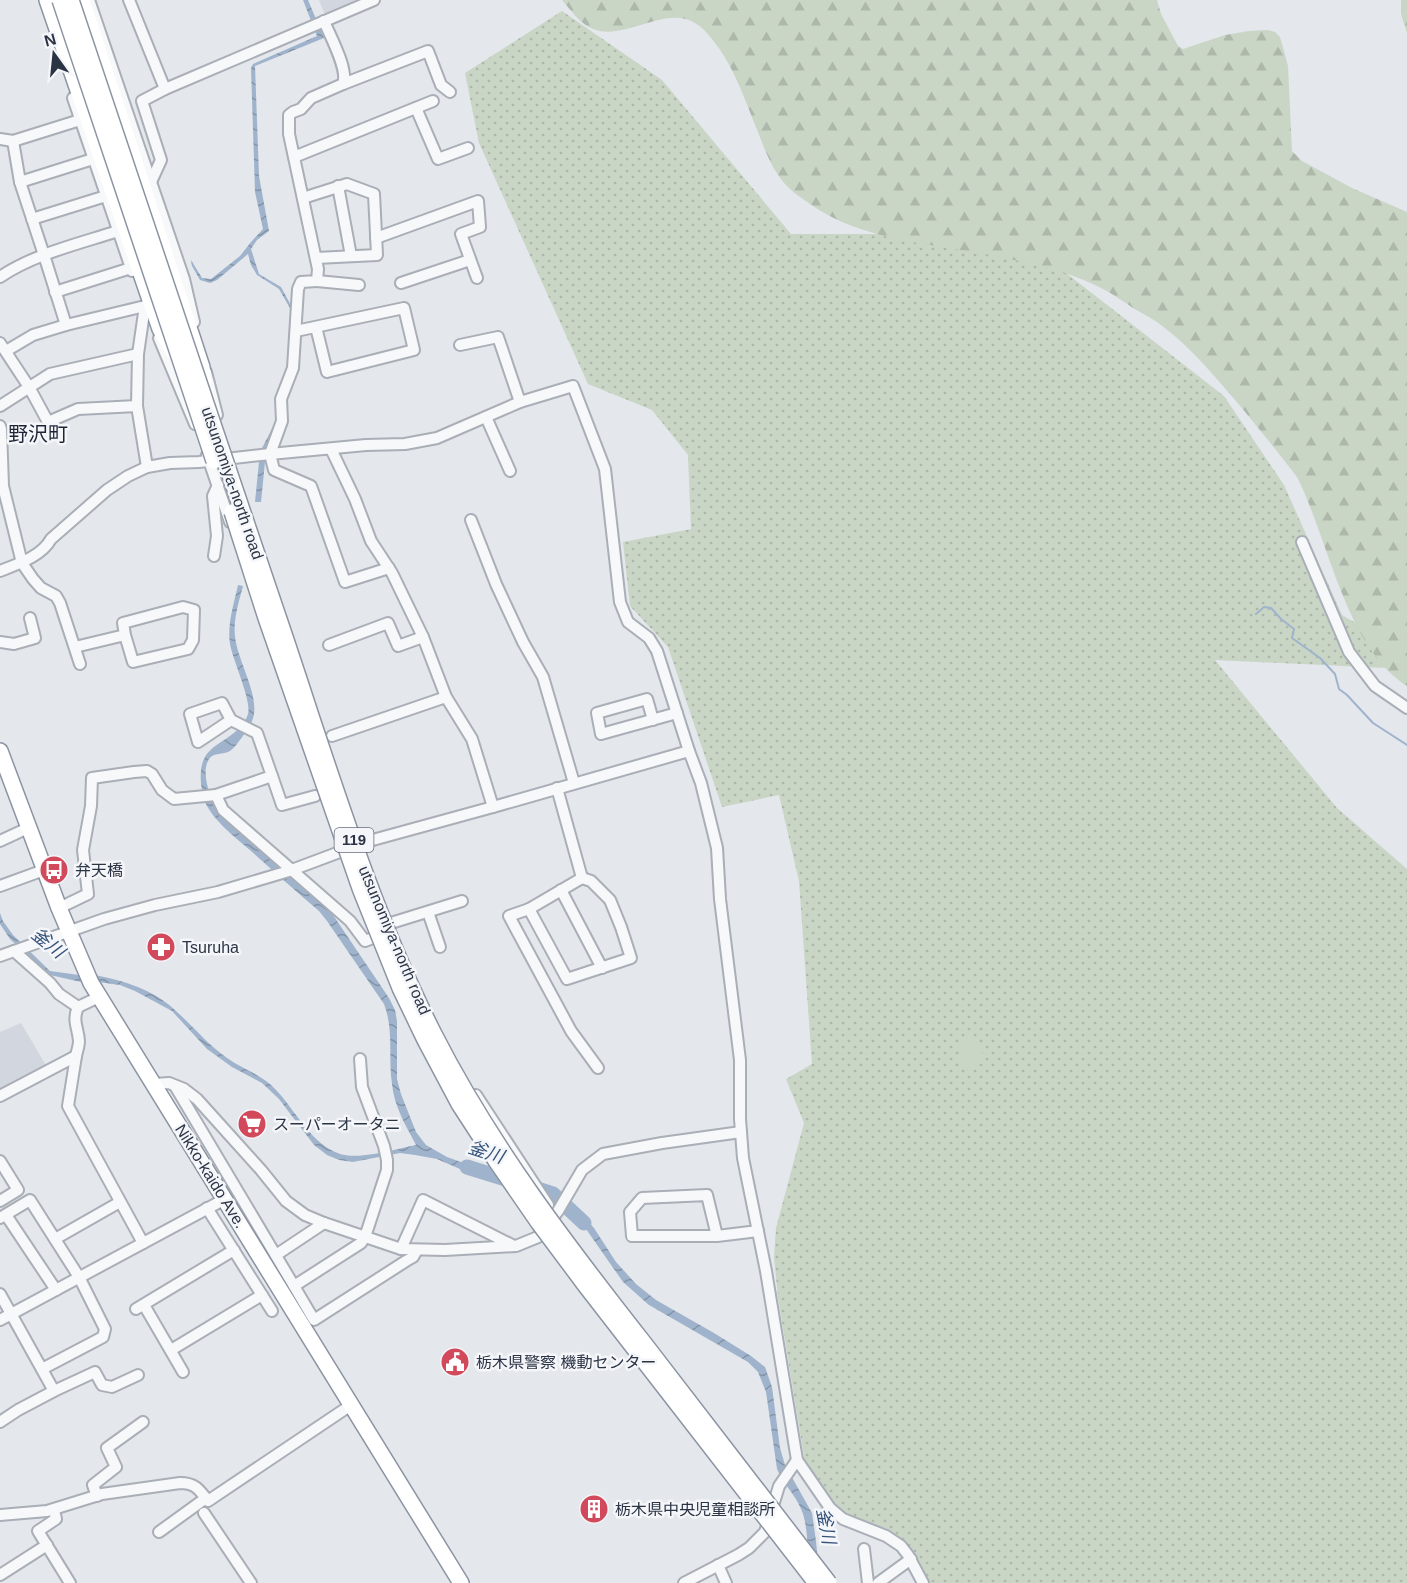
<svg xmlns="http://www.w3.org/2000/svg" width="1407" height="1583" viewBox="0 0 1407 1583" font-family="Helvetica,'Noto Sans JP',sans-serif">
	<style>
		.built { fill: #d2d6de }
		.grass { fill: url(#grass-dots) }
		.forest { fill: url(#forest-firs) }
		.pitch { fill: #c9d6c5 }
		.water { fill: url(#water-waves) }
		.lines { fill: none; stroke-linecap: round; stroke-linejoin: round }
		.stream { stroke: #9fb4cc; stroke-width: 2 }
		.river { stroke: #9fb4cc; stroke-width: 15 }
		.minor-casing { stroke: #a9aeb7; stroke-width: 14 }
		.highway-casing { stroke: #8b94a3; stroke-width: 18 }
		.minor { stroke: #f7f8fa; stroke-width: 10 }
		.highway { stroke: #fff; stroke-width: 15 }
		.highway-bridge-casing { stroke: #8b94a3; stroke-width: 18; stroke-linecap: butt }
		.highway-bridge { stroke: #fff; stroke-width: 15 }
		.labels { text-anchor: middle; stroke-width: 5; stroke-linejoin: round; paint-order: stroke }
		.shield { fill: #f4f6f9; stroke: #676e7b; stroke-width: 1.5 }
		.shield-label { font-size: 15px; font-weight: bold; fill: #2b3445 }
		.street-label { font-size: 16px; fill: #2b3445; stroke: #f4f6f9 }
		.poi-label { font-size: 16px; fill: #2b3445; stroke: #f4f6f9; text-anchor: start }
		.water-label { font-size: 18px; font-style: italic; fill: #34527a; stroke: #f4f6f9 }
		.quarter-label { font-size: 20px; fill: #1d2536; stroke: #f4f6f9 }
	</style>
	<defs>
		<pattern id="grass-dots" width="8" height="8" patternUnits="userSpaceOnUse" patternTransform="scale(1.5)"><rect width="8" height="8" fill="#c9d6c5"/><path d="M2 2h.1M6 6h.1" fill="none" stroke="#adb8ab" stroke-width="1.8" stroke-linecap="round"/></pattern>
		<pattern id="forest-firs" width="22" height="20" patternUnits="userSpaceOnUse" patternTransform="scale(1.5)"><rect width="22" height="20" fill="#c9d6c5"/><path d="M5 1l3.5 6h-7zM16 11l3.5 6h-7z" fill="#adb8ab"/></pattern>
		<pattern id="water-waves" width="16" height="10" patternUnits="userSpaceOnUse" patternTransform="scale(1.5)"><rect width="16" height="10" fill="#9fb4cc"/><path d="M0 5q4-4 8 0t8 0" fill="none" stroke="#8293a7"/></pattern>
	</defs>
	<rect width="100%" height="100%" fill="#e4e7ec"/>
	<g class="built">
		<polygon points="319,0 367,0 326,17"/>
		<polygon points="21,1023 47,1067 0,1092 0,1032"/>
	</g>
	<polygon class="grass" points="562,11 662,80 791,234 1016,234 1224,396 1284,485 1342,615 1407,653 1407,669 1215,660 1337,808 1407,869 1407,1583 928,1583 908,1549 894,1535 870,1526 838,1509 805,1463 778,1298 774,1257 776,1228 804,1123 786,1079 812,1064 799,881 779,795 722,807 668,647 630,606 623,542 691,529 688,455 652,410 588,384 479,143 465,73"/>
	<g class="forest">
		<path d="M562 0H1157L1161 14 1178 46 1183 49 1225 35 1249 31 1268 30 1275 32 1280 37 1288 66 1292 151 1302 161 1352 188 1407 212V686C1345 646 1329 540 1297 477 1279 453 1260 430 1241 407 1216 378 1192 348 1161 325 1153 319 1142 313 1133 308 1124 302 1114 295 1105 290 1071 272 1033 264 996 256 936 244 861 241 810 204 800 197 788 189 781 179 771 166 764 148 758 132 745 100 734 66 712 39 707 33 702 27 695 23 664 4 620 45 589 27 578 21 570 9 562 0Z"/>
		<polygon points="1401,0 1407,0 1407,33 1401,14"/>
	</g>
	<path class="pitch" d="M972 1038C985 1044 983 1054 979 1065 976 1066 972 1067 969 1067 960 1064 957 1048 963 1041 965 1039 970 1039 972 1038Z"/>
	<g class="water">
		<polygon points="303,0 308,0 324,38 255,66 259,176 269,231 257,240 251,249 259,274 281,287 293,309 291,368 279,419 265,462 261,502 255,502 260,452 277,419 276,404 278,391 286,372 292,323 291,310 279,289 257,275 251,265 248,254 217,280 210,283 200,280 192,266 191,260 202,278 211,279 240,256 251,242 263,229 255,192 251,68 253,64 317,36"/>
		<path d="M238 585 243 586C239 601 233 620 235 636 237 661 262 698 252 721 250 727 235 748 230 751 223 755 214 752 209 759 200 773 211 800 218 812L319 900 333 915 389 998 395 1010 397 1021V1079L401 1094 416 1132 426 1145 447 1157 486 1171 483 1179 437 1159 415 1155 400 1153 353 1162 339 1160 327 1155 314 1145 279 1099 262 1083 232 1067 207 1049 172 1011 135 991 120 985 98 982 95 975C125 981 155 990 177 1012 195 1028 207 1044 227 1058 244 1070 263 1075 276 1090 296 1111 311 1144 340 1154 359 1160 396 1149 416 1145 406 1126 394 1106 392 1084 388 1057 394 1030 384 1004L327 921 319 911C296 891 273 871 250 850 236 838 214 821 206 804 201 792 198 771 204 759 212 741 241 737 248 714 252 701 233 661 230 644 227 624 234 604 238 585Z"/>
		<polygon points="0,913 3,921 13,935 50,971 79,975 81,982 50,975 10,939 0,924"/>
		<path d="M574 1206 594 1228 616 1262 636 1284 656 1300 714 1333 751 1356 765 1367 772 1387 780 1448 785 1465 812 1513 816 1541 820 1583H809C808 1564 809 1525 801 1509 795 1494 783 1484 777 1469L766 1392 758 1372 748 1362 649 1305 623 1282 586 1229 570 1212Z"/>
	</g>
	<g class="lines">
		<polyline class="stream" points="1256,614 1264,607 1271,608 1281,619 1294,629 1292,638 1320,658 1335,674 1339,689 1347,695 1373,723 1407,745"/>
		<polyline class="river" points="467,1167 553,1194 584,1223"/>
		<g class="minor-casing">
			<g id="minor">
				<polyline points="89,0 184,279 194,322"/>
				<polyline points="129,0 165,89"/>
				<path d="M324 21C330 36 349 70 343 84L311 98 301 109 293 112 289 115V134L318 269 317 281 301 282 298 289 293 368 281 399 282 421 270 454 274 470 311 486 345 582 389 568"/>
				<polyline points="343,84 428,51 441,85 450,92"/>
				<polyline points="73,98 132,271"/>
				<polyline points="416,108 438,159 468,148"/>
				<polyline points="0,139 13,141 80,120"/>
				<polyline points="13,141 20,182 44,255 66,325"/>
				<polyline points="294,157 433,101"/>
				<polyline points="20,182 93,159"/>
				<polyline points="151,182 161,160 142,101 165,89 374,0"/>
				<polyline points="338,186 351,256"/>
				<polyline points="303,198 347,184 374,194 377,255 316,258"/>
				<polyline points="32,219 106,196"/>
				<polyline points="376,238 478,201 480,227 461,234 477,278"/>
				<path d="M0 277C34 254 78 244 118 231"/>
				<polyline points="317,281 359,285"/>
				<polyline points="401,283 470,260"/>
				<polyline points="55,292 131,268"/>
				<polyline points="296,331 404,308 414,350 327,372 316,327"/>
				<polyline points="159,338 195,424"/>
				<polyline points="0,343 29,387 48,422 78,409 137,406"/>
				<polyline points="460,345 498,337 520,402"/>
				<polyline points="6,351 33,335 66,325 145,306 138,354 137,406 147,467"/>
				<polyline points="206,372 217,415"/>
				<polyline points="0,406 50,374 138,354"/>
				<polyline points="486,417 510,471"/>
				<polyline points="0,426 1,429 3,486 22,563 33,579 41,588 56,596 60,603 80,664"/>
				<polyline points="331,449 355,499 371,541 392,573 423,637 446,697 472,739 493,807 689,751"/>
				<polyline points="207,455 230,522"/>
				<polyline points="471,520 496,584 523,642 543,677 574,783"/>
				<polyline points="1302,542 1349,652 1375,686 1407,708"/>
				<polyline points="214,556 217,536 213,496 218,485"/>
				<path d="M0 571C18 564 42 556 51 539L107 490 128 476 147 467 170 463 199 462 270 454 366 445 405 444 437 438 520 402 573 386 605 469 620 602 628 622 649 638 657 651 689 751 701 783 717 848 720 899 740 1060V1119L743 1158 766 1271 797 1460 830 1508 843 1519 886 1536 901 1546 908 1555 923 1583"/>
				<polyline points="0,642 14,644 35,638 30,618"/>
				<polyline points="329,645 388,623 398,646 423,637"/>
				<polyline points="75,647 125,635 133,662 188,649 193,640 194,610 183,607 123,623 125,635"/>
				<polyline points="231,720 198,742 190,714 222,703 231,720 257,733 272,776 216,795 223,810 350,921 365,941 373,938"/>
				<polyline points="653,720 647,699 597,713 601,734 677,713"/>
				<polyline points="332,736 446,697"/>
				<polyline points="272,776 282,805 315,796"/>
				<polyline points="557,788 582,878 529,909 509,916 571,1031 598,1068"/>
				<polyline points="0,841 28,828"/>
				<polyline points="0,886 44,870"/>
				<polyline points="561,890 602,968"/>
				<polyline points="59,908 88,894 83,850 91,806 92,778 134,772 147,771 152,774 162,790 174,799 216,795"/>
				<polyline points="529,909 567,979 631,958 621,927 610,900 591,881 582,878"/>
				<polyline points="428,912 440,947"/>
				<polyline points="391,923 462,901"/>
				<polyline points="14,951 50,983 59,994 78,1007 99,997"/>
				<polyline points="0,956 104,919 155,905 218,892 289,871 369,841 493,807"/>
				<path d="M76 1056C77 1051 79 1046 79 1041 78 1027 72 1021 78 1007"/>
				<polyline points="360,1059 362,1087 384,1146 387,1160 387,1170 365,1237 361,1243 294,1286 314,1320 406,1261 413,1257 417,1250"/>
				<polyline points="154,1084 169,1083 184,1089 197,1099 261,1170 286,1201 305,1215 324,1223 401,1249 445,1250 516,1246 538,1237 558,1211 582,1170 603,1154 662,1143 741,1132"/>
				<polyline points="175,1086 294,1286"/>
				<polyline points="476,1095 548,1205"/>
				<polyline points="0,1096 76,1056 68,1106 143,1243"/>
				<polyline points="0,1161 18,1190 0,1201"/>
				<polyline points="207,1208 272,1311"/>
				<polyline points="6,1215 56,1290"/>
				<polyline points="0,1218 30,1200 79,1277 105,1329 103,1337 42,1369"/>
				<polyline points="717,1236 707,1195 642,1198 630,1212 632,1236 717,1236 758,1231"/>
				<polyline points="55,1239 120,1202"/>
				<polyline points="401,1249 423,1200 514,1246"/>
				<polyline points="276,1255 324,1223"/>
				<polyline points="0,1294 54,1391 18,1410 0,1422"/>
				<polyline points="144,1305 183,1372"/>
				<polyline points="136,1309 234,1250"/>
				<polyline points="0,1320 225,1199"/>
				<polyline points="171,1350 262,1295"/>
				<polyline points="54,1391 95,1372 102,1385 112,1387 138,1375"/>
				<polyline points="97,1496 93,1485 116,1467 107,1448 143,1422"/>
				<polyline points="54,1510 56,1519 38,1531 70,1583"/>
				<polyline points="204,1513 251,1583"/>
				<path d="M0 1515 47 1511 102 1494 180 1483C195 1483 199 1489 208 1501L351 1405"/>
				<polyline points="159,1532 206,1498"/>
				<polyline points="864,1549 868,1583"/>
				<polyline points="718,1565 726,1583"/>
				<polyline points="0,1575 47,1545"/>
				<polyline points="684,1583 738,1555 749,1548 765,1532 779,1486 797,1460"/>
				<polyline points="878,1583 911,1559"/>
			</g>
		</g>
		<g class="highway-casing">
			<g id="highway">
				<polyline points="47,0 160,329 174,353"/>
				<polyline points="82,0 202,367 204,380"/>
				<polyline points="0,751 59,908 91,983 461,1583"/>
			</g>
		</g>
		<use href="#minor" class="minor"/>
		<use href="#highway" class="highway"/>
		<g class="highway-bridge-casing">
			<g id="highway-bridge">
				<polyline points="60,0 214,461"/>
				<path d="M71 0C142 211 212 423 284 634 329 768 370 907 434 1034 491 1146 567 1245 644 1343 706 1423 767 1503 829 1583"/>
				<polyline points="232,512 266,618 361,891 400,988 425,1040 459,1104 496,1161 538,1222 585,1285 816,1583"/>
			</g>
		</g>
		<use href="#highway-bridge" class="highway-bridge"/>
	</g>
	<defs>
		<g id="bus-disc" transform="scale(1.5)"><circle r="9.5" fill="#d1495b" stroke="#f4f6f9"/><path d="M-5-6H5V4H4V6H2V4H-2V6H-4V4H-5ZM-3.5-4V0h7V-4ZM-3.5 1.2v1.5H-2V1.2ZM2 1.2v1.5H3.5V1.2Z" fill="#fff"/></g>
		<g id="pharmacy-disc" transform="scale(1.5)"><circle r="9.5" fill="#d1495b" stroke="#f4f6f9"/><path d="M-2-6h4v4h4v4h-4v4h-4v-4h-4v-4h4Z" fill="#fff"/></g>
		<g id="supermarket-disc" transform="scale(1.5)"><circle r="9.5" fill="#d1495b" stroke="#f4f6f9"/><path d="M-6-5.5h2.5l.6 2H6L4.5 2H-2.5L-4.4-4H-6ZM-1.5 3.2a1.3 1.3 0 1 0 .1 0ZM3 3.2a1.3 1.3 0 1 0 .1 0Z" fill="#fff"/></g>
		<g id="civic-disc" transform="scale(1.5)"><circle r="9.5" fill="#d1495b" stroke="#f4f6f9"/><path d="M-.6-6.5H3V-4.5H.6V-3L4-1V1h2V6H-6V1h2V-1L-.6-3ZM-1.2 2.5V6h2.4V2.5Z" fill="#fff"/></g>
		<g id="building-disc" transform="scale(1.5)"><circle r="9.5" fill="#d1495b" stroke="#f4f6f9"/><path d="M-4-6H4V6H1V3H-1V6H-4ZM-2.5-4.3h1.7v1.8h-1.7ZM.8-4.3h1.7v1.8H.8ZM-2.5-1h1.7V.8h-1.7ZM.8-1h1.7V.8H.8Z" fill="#fff"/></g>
	</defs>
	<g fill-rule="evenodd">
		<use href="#bus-disc" x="54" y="870"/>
		<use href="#pharmacy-disc" x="161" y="947"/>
		<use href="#supermarket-disc" x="252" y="1124"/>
		<use href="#civic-disc" x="455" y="1362"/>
		<use href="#building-disc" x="594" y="1509"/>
	</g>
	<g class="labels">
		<rect class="shield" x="334.5" y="828" width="39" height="24" rx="4.5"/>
		<g class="shield-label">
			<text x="354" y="845">119</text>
		</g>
		<g class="street-label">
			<text transform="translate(233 483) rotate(71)" y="6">utsunomiya-north road</text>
			<text transform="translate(395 940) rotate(67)" y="6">utsunomiya-north road</text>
			<text transform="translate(211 1176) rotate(58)" y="6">Nikko-kaido Ave.</text>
		</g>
		<g class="poi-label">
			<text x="75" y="876">弁天橋</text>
			<text x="182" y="953">Tsuruha</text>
			<text x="273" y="1130">スーパーオータニ</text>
			<text x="476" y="1368">栃木県警察 機動センター</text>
			<text x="615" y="1515">栃木県中央児童相談所</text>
		</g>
		<g class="water-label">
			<text transform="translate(48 943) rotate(39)" y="6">釜川</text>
			<text transform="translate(486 1152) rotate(18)" y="6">釜川</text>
			<text transform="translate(826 1526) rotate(79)" y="6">釜川</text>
		</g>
		<g class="quarter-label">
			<text x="38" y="441">野沢町</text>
		</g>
	</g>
	<g transform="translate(54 54) rotate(345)" stroke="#f4f6f9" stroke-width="4.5" paint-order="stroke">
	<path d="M0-4.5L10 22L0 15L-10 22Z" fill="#2b3445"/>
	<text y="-9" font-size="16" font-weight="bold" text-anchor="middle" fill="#2b3445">N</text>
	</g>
</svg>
